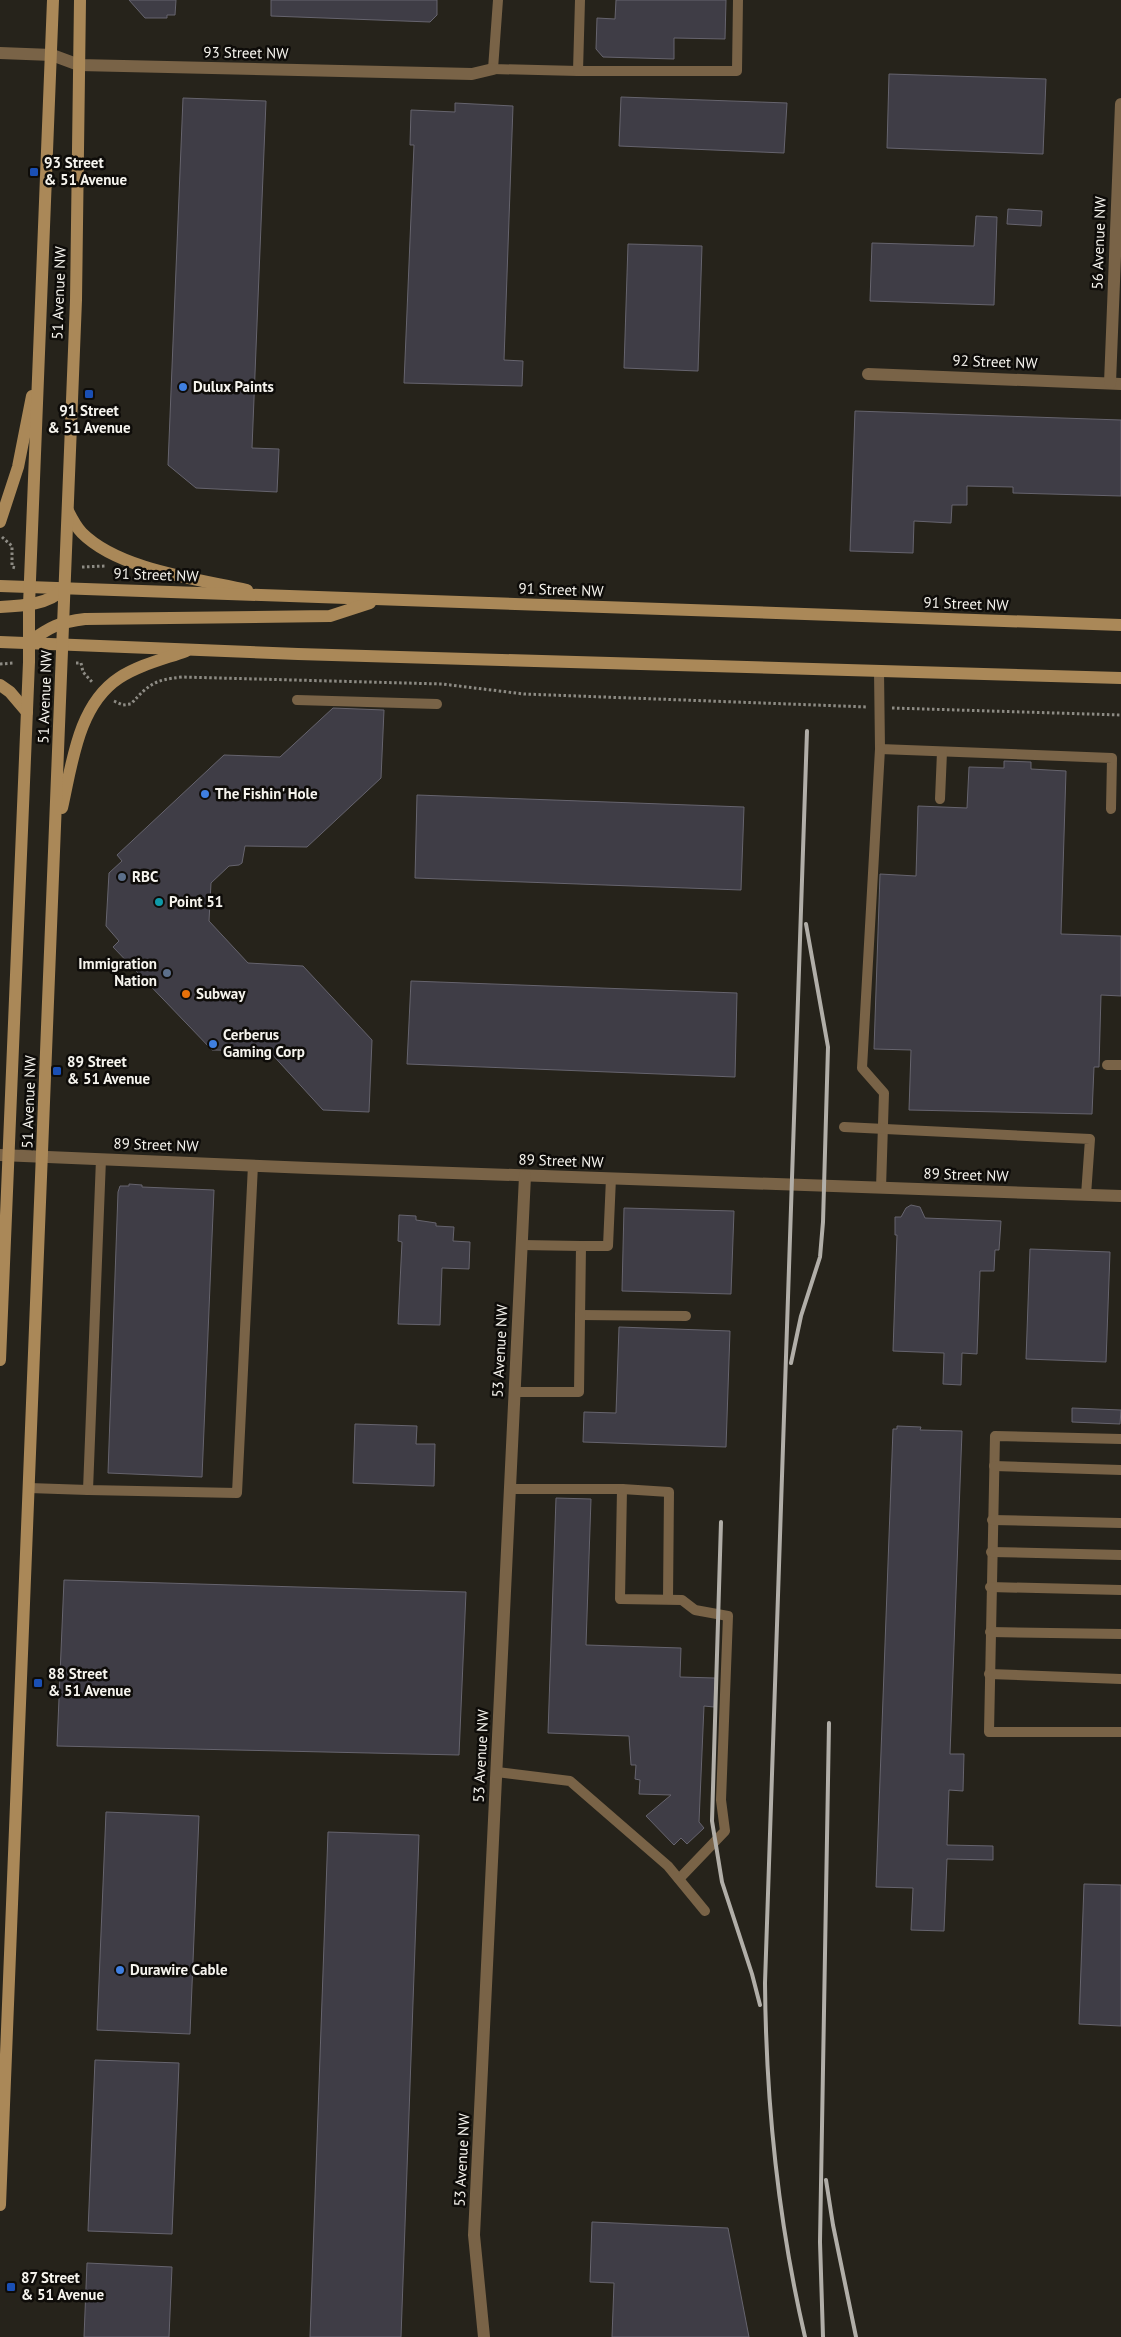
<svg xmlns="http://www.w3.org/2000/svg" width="1121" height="2337" viewBox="0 0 1121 2337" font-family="'PT Sans',sans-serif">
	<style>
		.building { fill: #3f3d46; stroke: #66646e }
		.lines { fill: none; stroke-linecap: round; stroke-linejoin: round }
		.path { stroke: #8d8b84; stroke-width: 3; stroke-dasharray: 2.5 2.5; stroke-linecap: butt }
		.service { stroke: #796347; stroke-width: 10 }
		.minor { stroke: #796347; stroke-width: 12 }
		.secondary { stroke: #aa8858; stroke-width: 12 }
		.rail { stroke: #b1aea8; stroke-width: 4 }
		.transit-dot { fill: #1a4fb4; stroke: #0e0c09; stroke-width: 2 }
		.shop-dot { fill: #3f7fe0; stroke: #0e0c09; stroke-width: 2 }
		.service-dot { fill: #5c6f8a; stroke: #0e0c09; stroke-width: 2 }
		.culture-dot { fill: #0f9aa8; stroke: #0e0c09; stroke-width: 2 }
		.food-dot { fill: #e8710a; stroke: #0e0c09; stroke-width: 2 }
		.labels { text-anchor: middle; stroke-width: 5; stroke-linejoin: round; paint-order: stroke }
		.street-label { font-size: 15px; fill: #f6f4ee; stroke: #0e0c09 }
		.poi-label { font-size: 15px; font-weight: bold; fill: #f6f4ee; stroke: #0e0c09; text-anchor: start }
	</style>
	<rect width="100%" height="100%" fill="#26231b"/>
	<g class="building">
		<polygon points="129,0 176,0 175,15 167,15 167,18 145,18"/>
		<polygon points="271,0 437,0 437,15 430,22 271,16"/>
		<polygon points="616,0 726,0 725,39 674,38 674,59 603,57 596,49 597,18 615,19"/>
		<polygon points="889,74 1046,79 1043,154 887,148"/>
		<polygon points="621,97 787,103 784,153 619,146"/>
		<polygon points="183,98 266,101 252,448 279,449 277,492 196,488 168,465"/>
		<polygon points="455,103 513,106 504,360 523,361 522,386 404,383 414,145 410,145 411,110 455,112"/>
		<polygon points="1008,209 1042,211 1041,226 1007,224"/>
		<polygon points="976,216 997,217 994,305 870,301 872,243 974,246"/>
		<polygon points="628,244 702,246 698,371 624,368"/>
		<polygon points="855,411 1121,420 1121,496 1013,493 1013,487 967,486 967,505 952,505 951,523 914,521 913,553 850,551"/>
		<polygon points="333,708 384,710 381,778 307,847 245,846 242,863 239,865 229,866 211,883 209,921 248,963 303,966 372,1040 369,1112 323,1110 269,1051 212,1050 113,947 119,941 106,926 109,873 122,861 117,855 224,755 280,757"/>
		<polygon points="1004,761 1031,762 1031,769 1066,771 1061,934 1121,936 1121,996 1101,995 1099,1067 1094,1067 1092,1114 909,1110 911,1050 874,1049 880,874 916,876 918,806 967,808 969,767 1004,768"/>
		<polygon points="417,795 744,807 741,890 415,878"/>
		<polygon points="411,981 737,993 735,1077 407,1064"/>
		<polygon points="129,1184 142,1185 142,1187 214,1190 202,1477 108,1473 118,1192 120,1186 129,1186"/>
		<polygon points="911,1205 920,1207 925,1218 1001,1221 999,1250 995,1250 994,1271 980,1271 977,1354 962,1353 961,1385 943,1384 944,1353 893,1351 897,1235 895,1235 895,1217 901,1217 906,1208"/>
		<polygon points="624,1208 734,1211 731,1294 622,1291"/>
		<polygon points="399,1215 416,1216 416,1220 436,1223 436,1226 454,1227 453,1241 470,1242 469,1269 442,1268 440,1325 398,1324 402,1242 398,1241"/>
		<polygon points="1030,1249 1110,1252 1106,1362 1026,1359"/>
		<polygon points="619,1327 730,1331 726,1447 583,1442 584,1412 616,1413"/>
		<polygon points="1072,1408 1121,1410 1120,1424 1072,1422"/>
		<polygon points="355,1424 417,1426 416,1444 435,1444 434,1486 353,1483"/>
		<polygon points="897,1426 921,1427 920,1430 962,1431 950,1754 964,1754 963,1791 949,1790 947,1845 993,1846 993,1860 947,1859 944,1931 911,1930 913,1888 876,1887 893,1429 897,1429"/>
		<polygon points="556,1498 591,1499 586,1645 681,1648 680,1677 715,1678 714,1707 704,1706 699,1822 704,1828 687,1844 681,1838 674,1845 646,1816 671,1795 639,1794 640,1780 635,1779 636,1765 631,1765 629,1736 548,1733"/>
		<polygon points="64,1580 466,1592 459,1755 57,1746"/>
		<polygon points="106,1812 199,1816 190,2034 97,2030"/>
		<polygon points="328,1832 419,1835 401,2337 310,2337"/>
		<polygon points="1084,1884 1121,1885 1121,2026 1079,2024"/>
		<polygon points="95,2060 179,2063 172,2234 88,2231"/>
		<polygon points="592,2222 728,2228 749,2337 612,2337 614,2283 590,2282"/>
		<polygon points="87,2263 172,2267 169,2337 84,2337"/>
	</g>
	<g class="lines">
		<g class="path">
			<polyline points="2,537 12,546 12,567 16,568"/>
			<polyline points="82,567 105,566"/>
			<polyline points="76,663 81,663 83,672 92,682"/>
			<polyline points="0,664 14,663"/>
			<path d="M114 701 123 705 131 704C150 683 155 680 182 677L442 684 524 694 868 707"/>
			<polyline points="892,708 1121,715"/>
		</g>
		<g class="service">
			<polyline points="498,0 493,69 578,71"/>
			<polyline points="580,0 578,71 737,71 738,0"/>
			<polyline points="879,671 880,749 1112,758 1111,809"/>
			<polyline points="297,700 437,704"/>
			<polyline points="880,749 862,1068 884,1093 881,1188"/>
			<polyline points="940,799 942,752"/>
			<polyline points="1107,1065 1121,1065"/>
			<polyline points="844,1127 1090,1139 1086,1195"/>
			<polyline points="101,1159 88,1490 237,1493 253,1165"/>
			<polyline points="581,1246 608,1246 611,1178"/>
			<polyline points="580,1315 686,1316"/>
			<polyline points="515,1392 579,1392 581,1246 522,1245"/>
			<polyline points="1121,1439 995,1436 989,1732 1121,1732"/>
			<polyline points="994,1466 1121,1470"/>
			<polyline points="29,1488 88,1490"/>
			<polyline points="510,1489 622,1489 620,1599 682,1600 695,1610 728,1616 721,1800 725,1831 679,1879"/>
			<polyline points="622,1489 669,1492 668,1599"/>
			<polyline points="992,1520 1121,1523"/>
			<polyline points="991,1552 1121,1555"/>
			<polyline points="990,1587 1121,1590"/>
			<polyline points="990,1632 1121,1634"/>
			<polyline points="989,1674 1121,1679"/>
			<polyline points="497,1772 570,1781 668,1866 705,1911"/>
		</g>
		<g class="minor">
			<polyline points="0,53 52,55 79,65 472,74 493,69"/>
			<polyline points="868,374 1121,384"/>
			<polyline points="1110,383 1121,104"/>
			<polyline points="0,1155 309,1168 1121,1196"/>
			<polyline points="484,2337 474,2235 525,1176"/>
		</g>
		<g class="secondary">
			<path d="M68 511C72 519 76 527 82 533 119 570 198 579 247 590"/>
			<polyline points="0,522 18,467 32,396"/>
			<polyline points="0,586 1121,625"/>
			<path d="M0 607C23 606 48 605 65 588"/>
			<polyline points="0,642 298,654 1121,678"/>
			<path d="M29 642C50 627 59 622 85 619L330 616 370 603"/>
			<polyline points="0,685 10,692 27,712"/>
			<path d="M62 808C72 764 78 705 119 678 139 665 164 659 186 651"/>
			<polyline points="0,1360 29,662 29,605 53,0"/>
			<polyline points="0,2205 76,300 80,0"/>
		</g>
		<g class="rail">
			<polyline points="791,1363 801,1316 820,1257 823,1222 828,1047 806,924"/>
			<polyline points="721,1522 712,1821 722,1882 752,1974 760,2005"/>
			<polyline points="826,2180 833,2225 856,2337"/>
			<path d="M805 2337C778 2221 766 2102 765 1983L807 731"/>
			<polyline points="823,2337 820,2242 829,1723"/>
		</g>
	</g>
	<g class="transit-dot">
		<rect x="29" y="167" width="10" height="10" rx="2.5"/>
		<rect x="84" y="389" width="10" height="10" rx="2.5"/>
		<rect x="52" y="1066" width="10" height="10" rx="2.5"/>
		<rect x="33" y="1678" width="10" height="10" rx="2.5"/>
		<rect x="6" y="2282" width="10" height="10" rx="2.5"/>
	</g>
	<g class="shop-dot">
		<circle cx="183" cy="387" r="5"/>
		<circle cx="205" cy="794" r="5"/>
		<circle cx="213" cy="1044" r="5"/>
		<circle cx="120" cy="1970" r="5"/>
	</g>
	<g class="service-dot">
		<circle cx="122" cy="877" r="5"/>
		<circle cx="167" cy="973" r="5"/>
	</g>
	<circle class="culture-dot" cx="159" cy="902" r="5"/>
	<circle class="food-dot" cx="186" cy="994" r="5"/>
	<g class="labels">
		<g class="street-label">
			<text transform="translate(246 53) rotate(1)" y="5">93 Street NW</text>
			<text transform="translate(1099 243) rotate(-88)" y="5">56 Avenue NW</text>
			<text transform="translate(59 293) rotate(-88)" y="5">51 Avenue NW</text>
			<text transform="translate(995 362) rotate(2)" y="5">92 Street NW</text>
			<text transform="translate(156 575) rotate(2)" y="5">91 Street NW</text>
			<text transform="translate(561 590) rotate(2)" y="5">91 Street NW</text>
			<text transform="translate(966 604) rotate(2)" y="5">91 Street NW</text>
			<text transform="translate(45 697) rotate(-88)" y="5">51 Avenue NW</text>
			<text transform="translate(29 1102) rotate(-88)" y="5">51 Avenue NW</text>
			<text transform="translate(156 1145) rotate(2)" y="5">89 Street NW</text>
			<text transform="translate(561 1161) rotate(2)" y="5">89 Street NW</text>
			<text transform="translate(966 1175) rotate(2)" y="5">89 Street NW</text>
			<text transform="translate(500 1351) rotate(-87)" y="5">53 Avenue NW</text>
			<text transform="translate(481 1756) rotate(-87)" y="5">53 Avenue NW</text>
			<text transform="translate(462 2160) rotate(-87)" y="5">53 Avenue NW</text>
		</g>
		<g class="poi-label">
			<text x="44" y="168">93 Street<tspan x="44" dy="17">&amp; 51 Avenue</tspan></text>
			<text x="193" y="392">Dulux Paints</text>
			<text x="89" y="416" text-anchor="middle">91 Street<tspan x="89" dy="17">&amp; 51 Avenue</tspan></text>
			<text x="215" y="799">The Fishin' Hole</text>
			<text x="132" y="882">RBC</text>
			<text x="169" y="907">Point 51</text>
			<text x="157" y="969" text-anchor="end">Immigration<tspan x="157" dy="17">Nation</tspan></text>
			<text x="196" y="999">Subway</text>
			<text x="223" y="1040">Cerberus<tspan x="223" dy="17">Gaming Corp</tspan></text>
			<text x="67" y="1067">89 Street<tspan x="67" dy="17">&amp; 51 Avenue</tspan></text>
			<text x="48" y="1679">88 Street<tspan x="48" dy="17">&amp; 51 Avenue</tspan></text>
			<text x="130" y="1975">Durawire Cable</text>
			<text x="21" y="2283">87 Street<tspan x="21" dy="17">&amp; 51 Avenue</tspan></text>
		</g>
	</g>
</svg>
